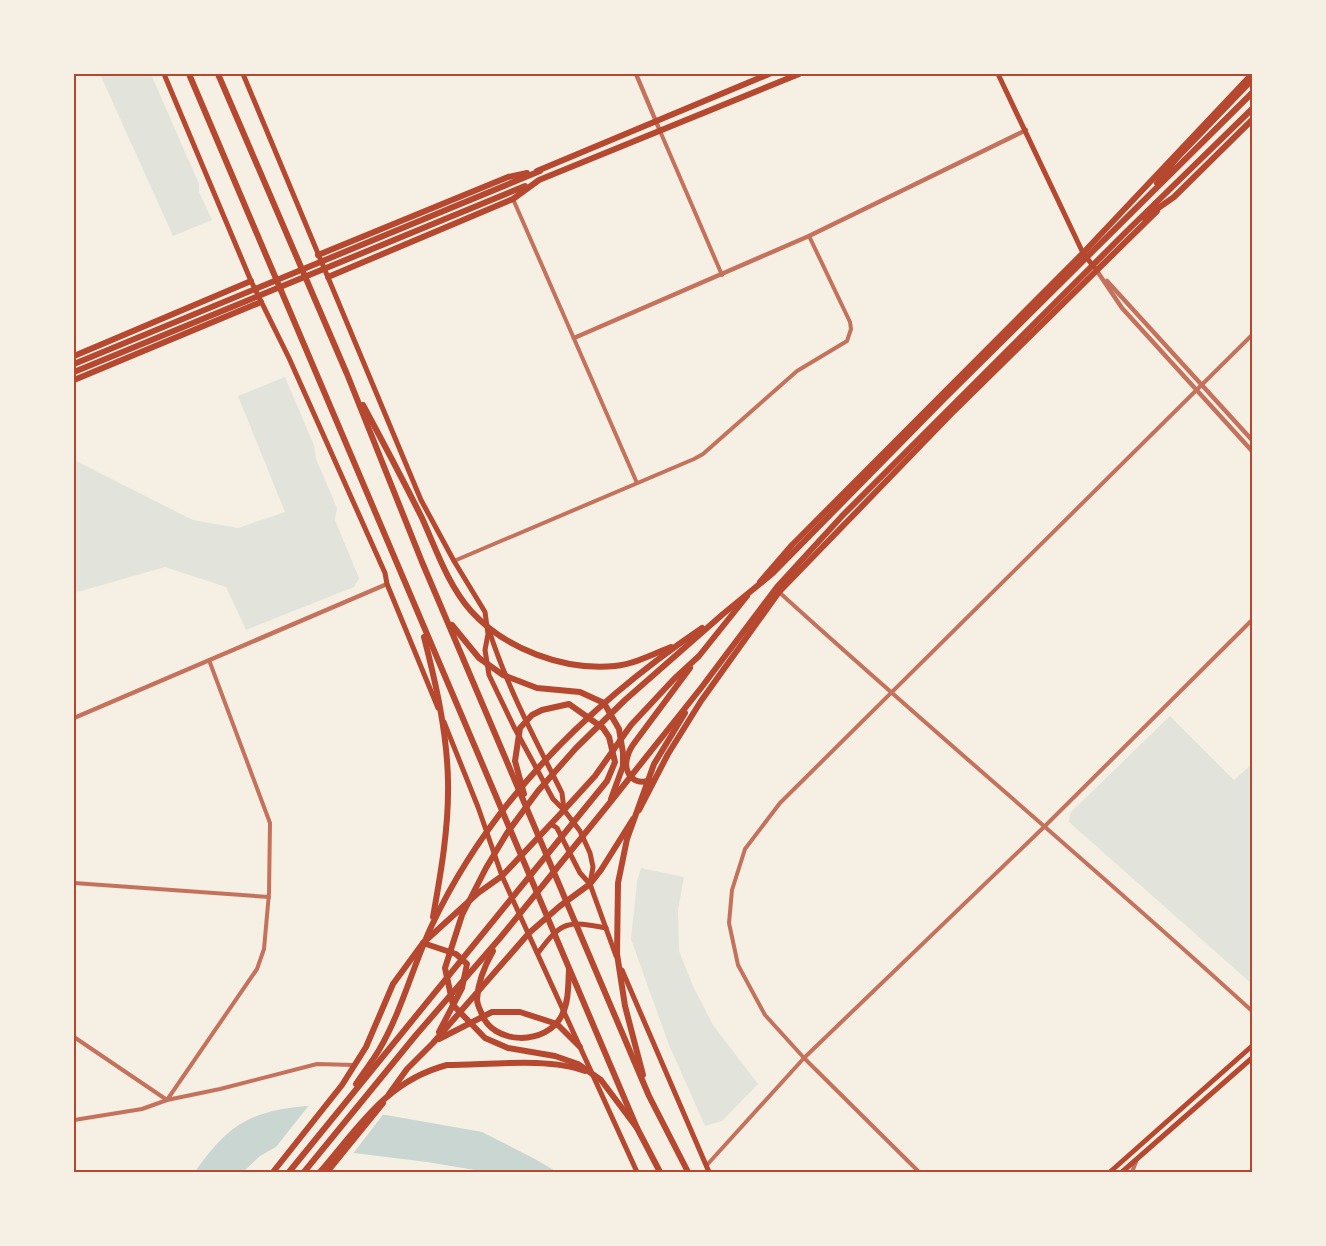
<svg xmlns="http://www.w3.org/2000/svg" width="1326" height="1246" viewBox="0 0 1326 1246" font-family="'Sofia Sans Condensed',sans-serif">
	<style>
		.green { fill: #e2e4dc }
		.water { fill: #c9d6d2 }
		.pier { fill: #f6efe4 }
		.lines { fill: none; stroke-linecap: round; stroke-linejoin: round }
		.minor { stroke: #c5725c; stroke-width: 4 }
		.tertiary { stroke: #c5725c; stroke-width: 4.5 }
		.secondary { stroke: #b5482f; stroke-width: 5 }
		.primary { stroke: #b5482f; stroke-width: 6 }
		.trunk { stroke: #b5482f; stroke-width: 6 }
		.neatline { fill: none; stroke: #b5482f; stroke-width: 2 }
	</style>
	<rect width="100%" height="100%" fill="#f6efe4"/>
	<g class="green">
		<polygon points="100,74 151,74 199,184 199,192 212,220 173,236"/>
		<polygon points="285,377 314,445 316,459 337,508 335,520 359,578 354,587 246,630 226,587 165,567 74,593 74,460 193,520 238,528 285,512 238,396"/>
		<polygon points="1170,716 1234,780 1252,764 1252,984 1069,822 1070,813"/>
		<polygon points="641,868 684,877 678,910 679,951 693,986 713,1025 758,1084 722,1121 705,1126 669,1045 631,939 637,882"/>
	</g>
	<path class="water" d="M307 1106 386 1115 482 1132 535 1159 557 1172H487L427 1162 281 1144 260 1156 243 1172H195C227 1126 249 1111 307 1106Z"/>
	<polygon class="pier" points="310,1104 385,1112 352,1155 281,1148 272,1152"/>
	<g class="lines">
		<g class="minor">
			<polyline points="660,131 722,275"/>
			<polyline points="513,199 637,483"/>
			<polyline points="454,561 694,459 703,454 797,371 847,341 851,329 850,322 809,236"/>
			<path d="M779 592C935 734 1097 869 1252 1011"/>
			<polyline points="74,883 269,897"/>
			<polyline points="74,1037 167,1100 220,1089 317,1064 354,1065"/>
			<polyline points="74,1120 142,1109 167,1100 257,969 264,949 269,893 270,823 209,660"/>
			<polyline points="706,1166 804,1058 1044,827 1252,620"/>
			<polyline points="919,1172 804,1058 765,1015 738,965 729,923 732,890 745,849 780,803 1252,335"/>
			<polyline points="1132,1172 1136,1162"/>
		</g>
		<g class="tertiary">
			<polyline points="636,74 660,131"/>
			<polyline points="1097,271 1122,308 1252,451"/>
			<polyline points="1107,281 1252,440"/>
			<polyline points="574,338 809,236 1026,130"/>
			<polyline points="74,718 387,584"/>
		</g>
		<g class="secondary">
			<polyline points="164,74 251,281 289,358 385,573 387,584 438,708"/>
			<polyline points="243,74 421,500 454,561 485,612 488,634 485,650 489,675 514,727 553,799 564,810 580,831 590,853 593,867 590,884"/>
			<polyline points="998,74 1083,253 1094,267"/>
			<path d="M489 630C507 687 535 739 562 793L564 810"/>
			<polyline points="444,722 478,807 502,876 637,1172"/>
			<polyline points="551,824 557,828 580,873 590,884 616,956"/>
			<path d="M538 953C562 920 568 921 606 928"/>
			<polyline points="622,970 709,1172"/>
			<polyline points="1110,1172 1252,1046"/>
			<polyline points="1122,1172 1252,1058"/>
		</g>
		<g class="primary">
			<polyline points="537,171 769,74"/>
			<polyline points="318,255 508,177 527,173"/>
			<polyline points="328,277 513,199 539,180 799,74"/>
			<polyline points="74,356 251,281"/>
			<polyline points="74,364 540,171"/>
			<polyline points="74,372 525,186"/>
			<polyline points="74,380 261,302"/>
			<polyline points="760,582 792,545 1083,253 1252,74"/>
			<path d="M650 780C633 787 622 771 628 755 629 751 632 746 635 742L690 668"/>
			<polyline points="639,810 668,754 701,701 779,592 954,411 1157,211"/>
			<polyline points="423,943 456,954 467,964 462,988 439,1032"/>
			<polyline points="439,1039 492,1012 520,1012 557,1024 580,1047"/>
			<polyline points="389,1094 407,1069 433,1043 529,933 560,906 590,884 601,870 633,819"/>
			<polyline points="273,1172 342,1085 366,1047 393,984 423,943 478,893 502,876 564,810 595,776 631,725 674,679 699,656 747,596"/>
			<polyline points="327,1172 383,1103"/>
		</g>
		<g class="trunk">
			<polyline points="189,74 637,1128 660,1172"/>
			<polyline points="218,74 347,374 422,562 649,1096 688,1172"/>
			<polyline points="1157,183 1177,158 1252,80"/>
			<polyline points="1144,218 1174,197 1252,120"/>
			<path d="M363 405C383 442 403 480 422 518 436 549 448 585 471 611 505 649 564 671 615 666 634 664 654 654 671 647"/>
			<polyline points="452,625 479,658 503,675 537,688 580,692 604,703 619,729 623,753 623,766 611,799"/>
			<path d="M424 637C436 684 447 732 448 781 449 827 441 872 433 917"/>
			<path d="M493 951C485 965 478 983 477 999 477 1003 479 1008 481 1012 492 1046 547 1046 562 1015 569 1001 568 985 569 970"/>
			<polyline points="643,1075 625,1006 617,954 618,883 627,839 654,764 685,713"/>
			<path d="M356 1084C363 1073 372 1062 379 1050 402 1011 413 965 432 925 491 800 590 704 702 628"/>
			<polyline points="637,1128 601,1080 578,1064 555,1056 508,1048 485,1038 453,1005 445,968 462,915 486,868 507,833 538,791 576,748 625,700 723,614 773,573 945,398 1252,93"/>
			<polyline points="289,1172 607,781 615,762 609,737 603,728 569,704 542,710 532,715 520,728 515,761 524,794"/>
			<polyline points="304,1172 416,1035 500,938 608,805 701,688 777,587 843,515 1127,231 1252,109"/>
			<path d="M320 1172C359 1127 386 1081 447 1065 487 1065 549 1057 585 1071"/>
		</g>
	</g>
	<rect width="1326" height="1246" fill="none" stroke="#f6efe4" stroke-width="150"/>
	<rect x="75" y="75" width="1176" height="1096" class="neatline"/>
</svg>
